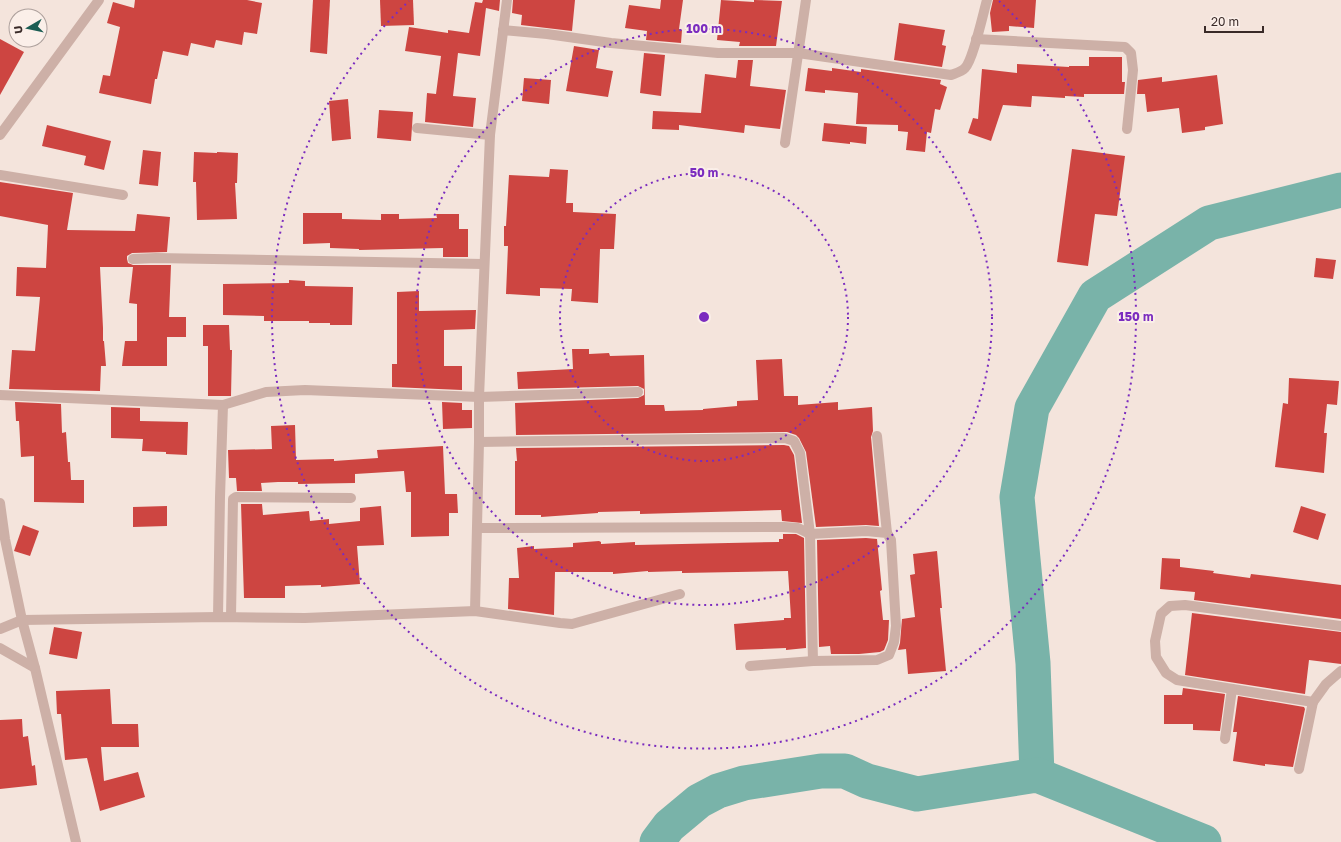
<svg xmlns="http://www.w3.org/2000/svg" width="1341" height="842" viewBox="0 0 1341 842" font-family="'Golos Text',sans-serif">
	<style>
		.lines { fill: none; stroke-linecap: round; stroke-linejoin: round }
		.river { stroke: #79b3a9; stroke-width: 35 }
		.building { fill: #cd4541 }
		.minor { stroke: #cdb0a7; stroke-width: 10 }
		.ring { fill: none; stroke: #7b2cbf; stroke-width: 2; stroke-dasharray: 2 4 }
		.centre { fill: #7b2cbf; stroke: #fbefe9; stroke-width: 2 }
		.ring-label { font-size: 12px; text-anchor: middle; font-weight: bold; fill: #7b2cbf; stroke: #fbefe9; stroke-width: 4; stroke-linejoin: round; paint-order: stroke }
	</style>
	<rect width="100%" height="100%" fill="#f4e4dc"/>
	<g class="lines">
		<g class="river">
			<polyline points="1037,775 1033,663 1017,497 1032,408 1095,296 1209,223 1341,190"/>
			<polyline points="657,842 669,826 699,801 718,791 744,783 821,771 845,771 867,781 917,794 1037,775 1204,842"/>
		</g>
	</g>
	<g class="building">
		<polygon points="135,0 247,0 262,3 257,34 244,32 242,45 216,40 214,48 191,43 188,56 163,51 157,79 155,79 151,104 99,93 103,75 110,76 120,27 107,23 113,2 134,8"/>
		<polygon points="313,0 330,0 327,54 310,52"/>
		<polygon points="380,0 413,0 414,25 381,26"/>
		<polygon points="483,0 500,0 499,11 486,8 480,56 458,53 453,96 476,98 473,127 425,122 427,93 436,94 441,56 405,51 409,27 448,33 448,30 469,33 475,2 482,3"/>
		<polygon points="513,0 575,0 572,31 521,25 522,15 512,13"/>
		<polygon points="661,0 683,0 679,29 682,30 681,43 646,40 647,31 625,28 629,5 660,9"/>
		<polygon points="721,0 754,2 754,0 782,1 776,46 739,46 740,42 717,40"/>
		<polygon points="993,0 1036,0 1034,28 1009,26 1009,31 992,32 990,13"/>
		<polygon points="899,23 945,30 942,45 946,46 942,67 894,60"/>
		<polygon points="0,39 24,52 0,95"/>
		<polygon points="574,46 599,50 596,68 613,71 608,97 566,91"/>
		<polygon points="644,53 665,55 661,96 640,93"/>
		<polygon points="1089,57 1122,57 1122,82 1125,82 1124,94 1084,94 1084,97 1065,96 1065,98 1032,96 1031,107 1003,105 991,141 968,133 973,118 978,119 982,69 1017,73 1017,64 1069,67 1069,66 1089,66"/>
		<polygon points="738,60 753,60 750,86 786,90 780,129 745,125 744,133 679,125 679,130 652,129 653,111 701,113 705,74 736,78"/>
		<polygon points="808,68 832,71 832,68 861,72 861,69 941,80 940,84 947,87 940,110 935,109 931,133 927,132 925,152 906,150 908,132 898,131 898,125 856,124 858,93 825,90 825,93 805,91"/>
		<polygon points="1217,75 1223,124 1205,127 1205,130 1182,133 1179,108 1147,112 1145,94 1137,94 1138,80 1162,77 1162,82"/>
		<polygon points="524,78 551,80 549,104 522,101"/>
		<polygon points="348,99 351,139 332,141 329,101"/>
		<polygon points="379,110 413,112 411,141 377,138"/>
		<polygon points="824,123 867,127 866,144 850,142 850,144 822,141"/>
		<polygon points="47,125 111,141 104,170 84,165 86,156 42,146"/>
		<polygon points="1072,149 1125,156 1117,216 1095,214 1088,266 1057,262"/>
		<polygon points="143,150 161,152 158,186 139,184"/>
		<polygon points="194,152 217,153 217,152 238,153 237,183 235,183 237,219 197,220 196,182 193,182"/>
		<polygon points="550,169 568,170 566,203 573,203 573,212 616,214 614,249 600,249 598,303 571,301 572,289 540,288 540,296 506,294 508,246 504,246 504,226 506,226 509,175 549,177"/>
		<polygon points="0,182 73,193 67,230 135,231 137,214 170,217 167,252 132,253 127,256 127,259 128,263 133,265 171,265 169,317 186,317 186,337 167,337 167,366 122,366 125,341 137,341 137,304 129,303 133,267 100,267 103,328 103,341 104,341 106,366 101,366 100,391 9,389 12,350 35,351 40,297 16,296 17,267 46,268 48,225 0,216"/>
		<polygon points="303,213 342,213 342,219 381,220 381,214 399,214 399,219 437,218 436,214 459,214 459,229 468,229 468,257 443,257 443,248 359,250 359,249 330,248 330,243 303,244"/>
		<polygon points="1316,258 1336,260 1333,279 1314,277"/>
		<polygon points="289,280 305,281 305,286 353,287 352,325 330,325 330,323 309,323 309,321 264,321 264,316 223,315 223,284 289,283"/>
		<polygon points="419,291 419,311 476,310 475,329 444,330 444,366 462,366 462,390 392,387 392,364 397,364 397,292"/>
		<polygon points="203,325 229,325 230,350 232,350 231,396 208,396 208,346 203,346"/>
		<polygon points="572,349 589,349 589,354 609,353 610,356 644,355 645,405 664,405 665,411 703,410 703,409 737,406 737,401 758,400 756,360 782,359 784,396 798,396 798,405 838,402 838,410 872,407 873,431 871,437 879,526 866,525 816,527 806,452 799,438 796,435 787,432 516,435 515,403 638,398 644,395 644,389 638,386 518,389 517,372 573,369"/>
		<polygon points="1289,378 1339,381 1337,405 1327,404 1324,433 1327,433 1324,473 1275,467 1283,403 1288,404"/>
		<polygon points="15,402 61,404 62,433 66,432 68,462 70,462 71,480 84,480 84,503 34,502 34,456 21,457 19,421 16,421"/>
		<polygon points="442,402 462,403 462,410 472,410 472,428 443,429"/>
		<polygon points="111,407 140,408 140,421 188,422 187,455 166,454 166,452 142,451 143,439 111,438"/>
		<polygon points="295,425 296,460 334,459 334,461 378,458 377,450 443,446 445,494 457,494 458,513 449,513 449,536 411,537 411,492 406,492 404,471 355,474 355,483 298,484 298,482 278,482 261,483 262,491 237,491 236,478 229,478 228,450 272,449 271,426"/>
		<polygon points="784,445 789,446 794,455 802,523 782,521 781,510 640,514 640,511 598,512 598,513 541,517 541,515 515,515 515,461 517,461 516,448"/>
		<polygon points="241,504 262,504 263,515 309,511 310,521 329,519 329,524 360,521 360,508 381,506 384,545 357,546 360,584 321,587 321,585 285,586 285,598 244,598"/>
		<polygon points="167,506 167,526 133,527 133,507"/>
		<polygon points="1301,506 1326,514 1318,540 1293,532"/>
		<polygon points="23,525 39,531 30,556 14,551"/>
		<polygon points="783,534 796,534 804,538 806,648 786,650 786,648 736,650 734,624 784,620 784,618 791,618 788,571 682,573 682,571 648,572 648,571 613,574 613,572 555,572 554,615 508,609 509,578 519,578 517,548 534,546 534,549 573,547 573,543 599,541 601,542 601,544 635,542 635,545 779,542 779,539 783,539"/>
		<polygon points="866,538 877,539 882,590 880,591 883,620 889,620 888,640 884,650 880,652 859,654 831,654 830,646 819,647 817,540"/>
		<polygon points="937,551 942,608 940,608 946,671 908,674 906,649 898,650 900,643 902,619 915,617 910,575 915,574 913,554"/>
		<polygon points="1162,558 1180,559 1180,567 1214,571 1213,573 1250,578 1251,574 1341,585 1341,619 1194,600 1195,592 1160,589"/>
		<polygon points="1192,613 1341,632 1341,664 1309,660 1305,694 1185,675"/>
		<polygon points="54,627 82,632 77,659 49,654"/>
		<polygon points="1183,688 1225,694 1220,731 1193,730 1193,724 1164,724 1164,695 1182,695"/>
		<polygon points="110,689 112,724 138,724 139,747 101,747 104,781 138,772 145,797 100,811 87,758 65,760 61,714 57,714 56,691"/>
		<polygon points="1238,696 1304,707 1305,709 1293,767 1265,764 1265,766 1233,761 1237,732 1233,732"/>
		<polygon points="22,719 23,737 28,736 32,766 35,765 37,785 0,789 0,720"/>
	</g>
	<g class="lines">
		<g class="minor">
			<path d="M503 30 547 34 611 43 718 53H798L951 75C956 73 961 72 965 68 973 60 983 14 987 0"/>
			<polyline points="976,39 1125,47 1131,53 1133,70 1127,129"/>
			<polyline points="417,128 490,135"/>
			<polyline points="0,135 99,0"/>
			<polyline points="785,143 806,0"/>
			<polyline points="0,175 123,195"/>
			<polyline points="133,259 156,258 483,264"/>
			<polyline points="0,395 223,405 266,392 305,390 479,397 638,392"/>
			<polyline points="877,436 887,533"/>
			<polyline points="479,442 785,438 794,441 800,453 810,534 813,661"/>
			<polyline points="0,503 5,539 22,620 35,668 76,842"/>
			<polyline points="478,528 784,527 798,528 810,534 866,531 887,533 891,540 896,626 894,642 889,655 877,660 813,661 750,666"/>
			<polyline points="475,611 479,442 479,397 490,135 507,0"/>
			<polyline points="218,617 220,497 223,405"/>
			<polyline points="231,617 233,499 236,497 351,498"/>
			<polyline points="1341,626 1185,605 1170,606 1161,614 1155,641 1156,657 1166,673 1177,680 1313,702 1326,684 1341,671"/>
			<polyline points="0,629 22,620 218,617 305,618 475,611 560,623 572,624 680,594"/>
			<polyline points="0,648 35,668"/>
			<polyline points="1225,739 1232,689"/>
			<polyline points="1299,769 1313,702"/>
		</g>
	</g>
	<g class="ring">
		<circle cx="704" cy="317" r="144"/>
		<circle cx="704" cy="317" r="288"/>
		<path d="M999 1A432 432 0 1 1 409 1"/>
	</g>
	<circle cx="704" cy="317" r="6" class="centre"/>
	<g class="ring-label">
		<text x="704" y="33">100 m</text>
		<text x="704" y="177">50 m</text>
		<text x="1136" y="321">150 m</text>
	</g>
	<g transform="translate(28 28) rotate(261)"><circle r="19" fill="#fbefe9" stroke="#ada09c"/>
	<path d="M0-3L7 15L0 10L-7 15Z" fill="#1b5d53"/>
	<text y="-6" font-size="11" font-weight="bold" text-anchor="middle" fill="#392a28">U</text>
	</g>
	<path d="M1205 26v6h58v-6" fill="none" stroke="#392a28" stroke-width="2"/>
	<text x="1211" y="26" font-size="12" fill="#392a28" stroke="#fbefe9" stroke-width="3" paint-order="stroke">20 m</text>
</svg>
